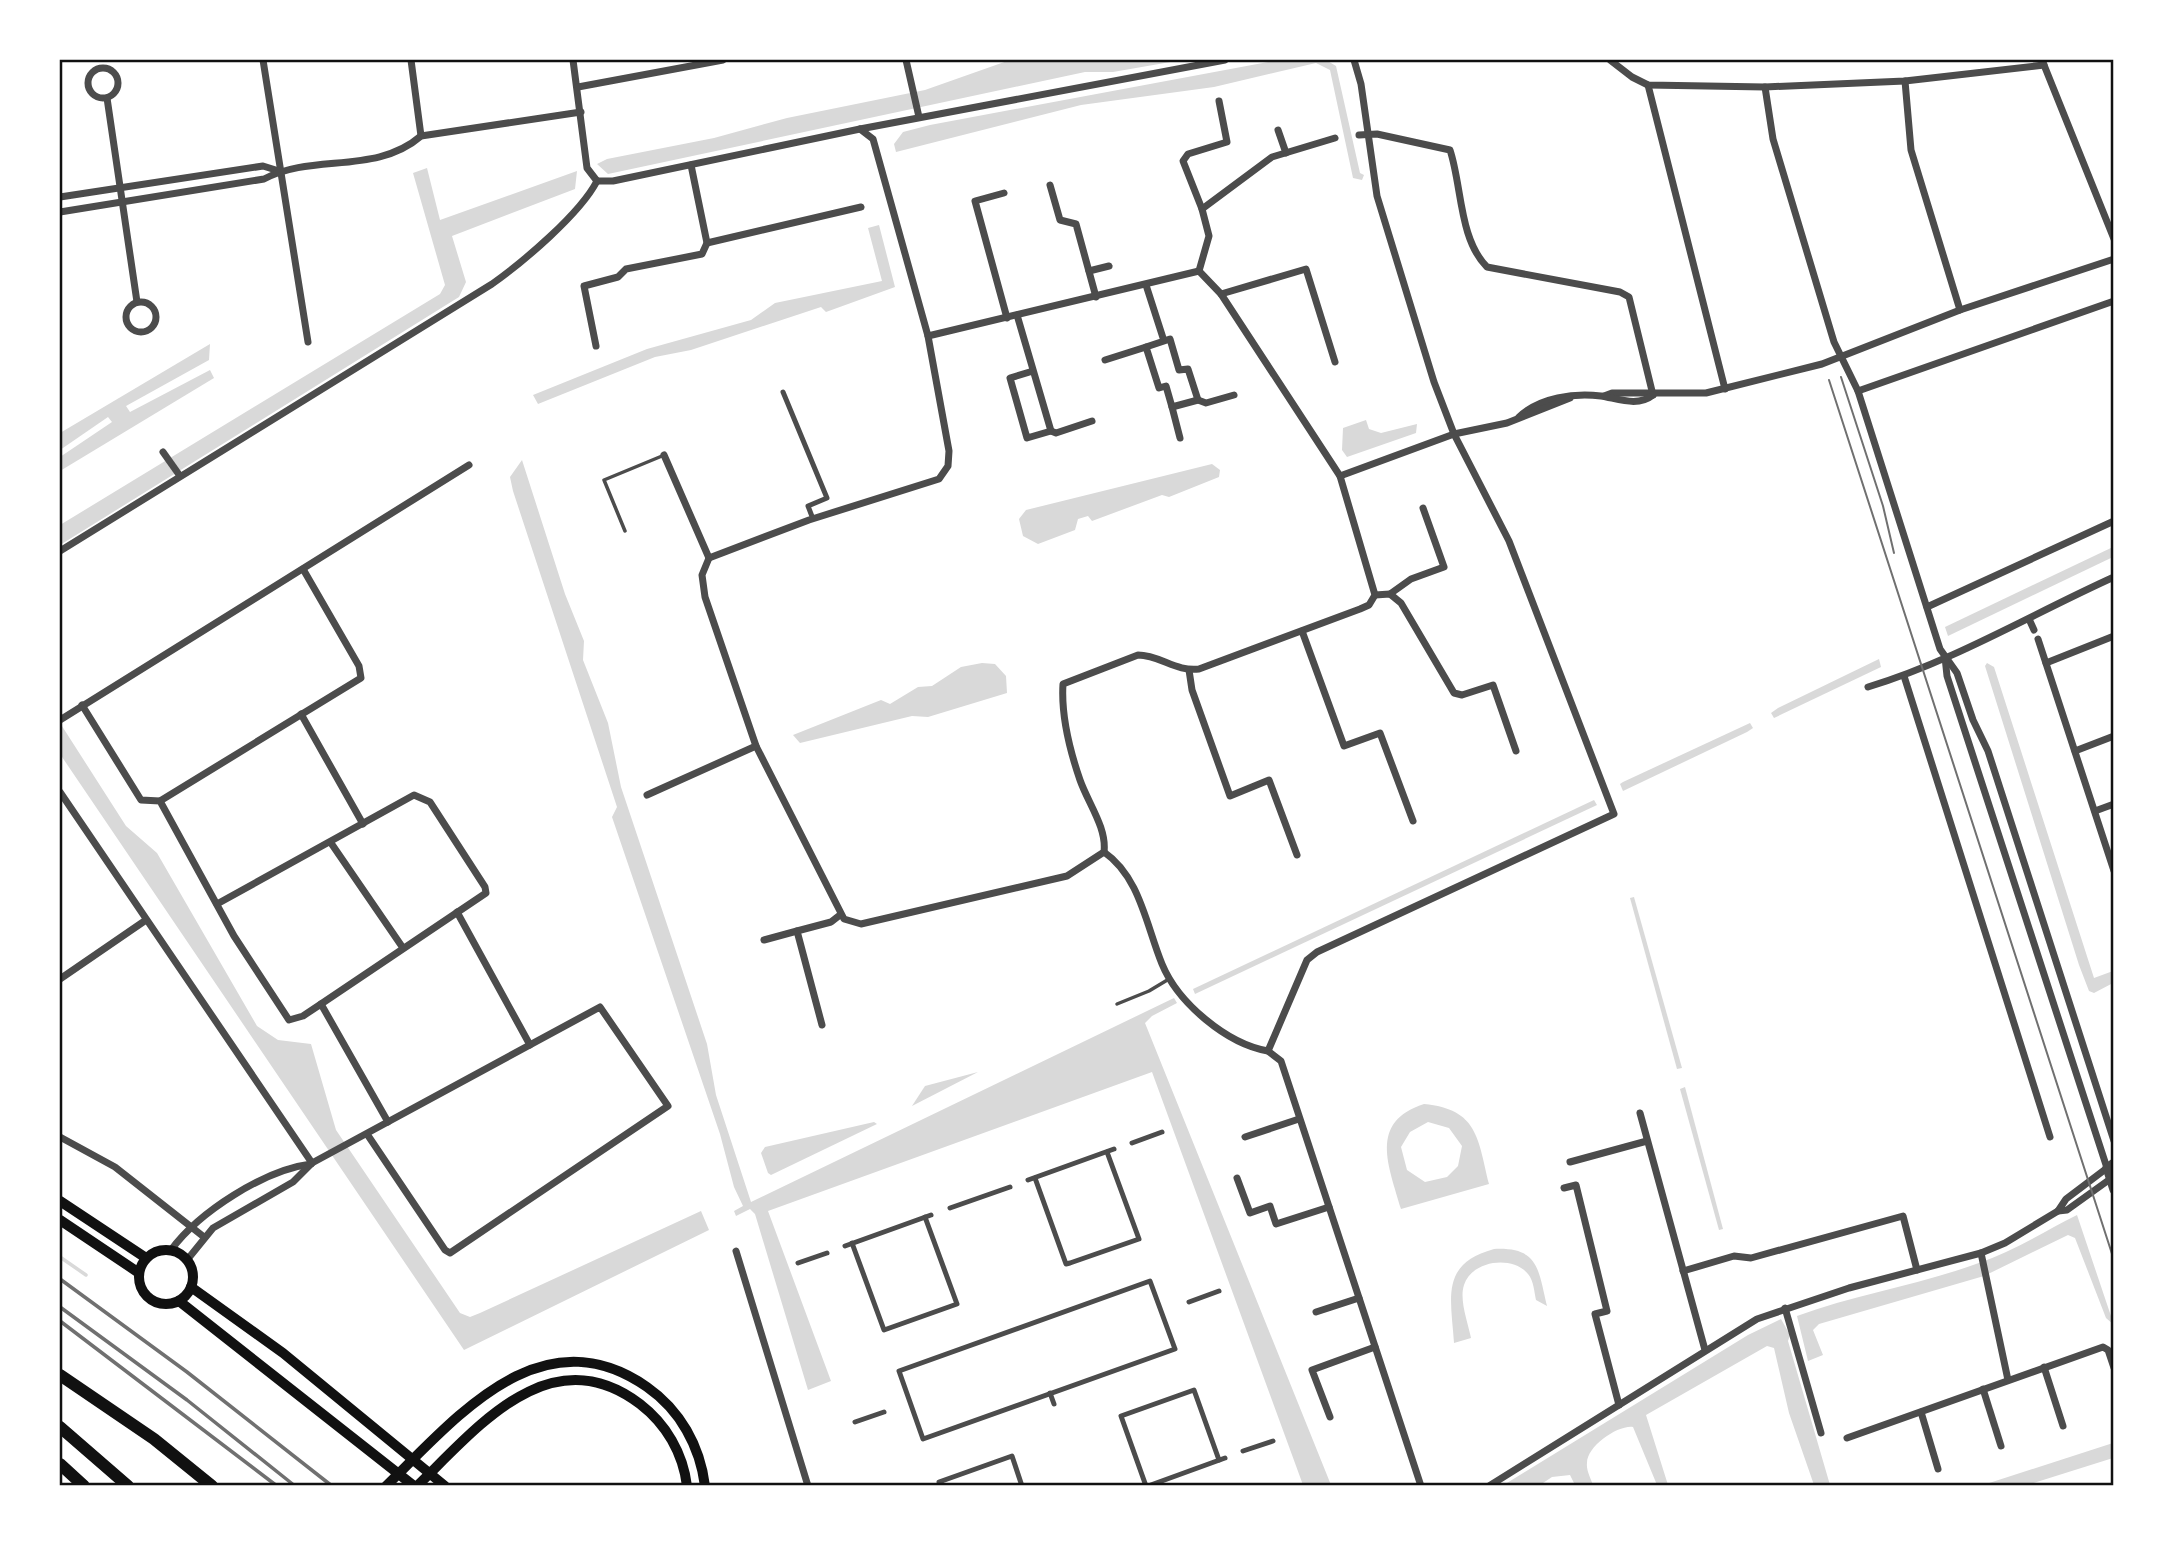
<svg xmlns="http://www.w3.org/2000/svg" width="2173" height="1545" viewBox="0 0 2173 1545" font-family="'Nunito Sans',sans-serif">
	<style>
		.water { fill: #d9d9d9; fill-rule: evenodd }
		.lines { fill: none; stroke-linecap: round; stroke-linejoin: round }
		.stream { stroke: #d9d9d9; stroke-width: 3.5 }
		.service { stroke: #4c4c4c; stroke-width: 3.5 }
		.pedestrian { stroke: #4c4c4c; stroke-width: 5 }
		.minor { stroke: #4c4c4c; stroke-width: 7 }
		.tertiary { stroke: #4c4c4c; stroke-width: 9 }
		.secondary { stroke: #111; stroke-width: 10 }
		.motorway { stroke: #111; stroke-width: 12 }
		.tram { stroke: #707070; stroke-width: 2 }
		.rail { stroke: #707070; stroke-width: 3.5 }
		.neatline { fill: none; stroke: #111; stroke-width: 2.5 }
	</style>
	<rect width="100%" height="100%" fill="#fff"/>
	<g class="water">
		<polygon points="1010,60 1182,60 1113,72 1085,72 608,174 597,164 607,159 714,138 787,118 925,90"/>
		<polygon points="1279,60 1326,60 1336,66 1360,173 1364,175 1362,180 1353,178 1330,70 1316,63 1214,87 1081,105 896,152 894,144 903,132 930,125"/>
		<polygon points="427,168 440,220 577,171 575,189 452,236 466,282 459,297 60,545 60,525 440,294 445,285 413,173"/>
		<polygon points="879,225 895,287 826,312 821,307 691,350 655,357 538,404 533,395 647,349 751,320 775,303 882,281 868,228"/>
		<polygon points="210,344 209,360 126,406 130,412 210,370 214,378 60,471 60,457 112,422 108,417 60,450 60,433"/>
		<polygon points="1366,420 1369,429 1381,433 1417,424 1416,433 1347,457 1342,450 1343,428"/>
		<polygon points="522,460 565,594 584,641 583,660 608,723 621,787 707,1044 716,1095 751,1202 1174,998 1177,1003 1152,1016 1145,1023 1331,1485 1303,1485 1152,1072 768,1211 831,1381 808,1390 755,1214 750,1209 736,1216 734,1211 743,1206 734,1187 720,1134 612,817 617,807 513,491 510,477"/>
		<polygon points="1212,464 1220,470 1219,477 1169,497 1162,495 1092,521 1088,516 1078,519 1075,530 1038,544 1023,536 1019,519 1026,510"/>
		<polygon points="2113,547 2113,557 1948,636 1945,627"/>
		<polygon points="1879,659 1881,667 1774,718 1771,713 1778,708"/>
		<polygon points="982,663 995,664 1006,676 1007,693 928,717 912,716 800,743 793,735 881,700 890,704 918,687 932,686 961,667"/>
		<polygon points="1987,663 1994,667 2094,978 2113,971 2113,983 2094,993 2089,991 2079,965 1985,666"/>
		<polygon points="60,723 126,826 157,853 257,1026 278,1040 311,1044 336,1130 460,1313 470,1317 480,1313 701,1211 709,1230 464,1350 60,754"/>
		<polygon points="1750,723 1753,728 1747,732 1623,791 1620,784 1623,782"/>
		<polygon points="1594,800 1597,805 1195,994 1193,989"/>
		<polygon points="1634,897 1682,1068 1677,1069 1630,898"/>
		<polygon points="978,1072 912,1106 925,1086"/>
		<polygon points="1685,1087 1723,1229 1719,1230 1680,1089"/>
		<path d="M1424 1104C1478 1109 1478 1139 1489 1184L1401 1209C1389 1166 1368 1122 1424 1104ZM1428 1122 1449 1128 1462 1146 1458 1166 1447 1177 1425 1182 1407 1170 1401 1147 1410 1132Z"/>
		<polygon points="874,1122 877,1124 771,1175 768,1173 761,1153 765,1147"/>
		<path d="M2077 1215 2114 1325 2106 1318 2075 1238 2068 1235 1984 1276 1819 1324 1813 1330 1823 1355 1808 1361 1797 1316C1865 1291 1940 1282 2006 1252 2030 1241 2053 1227 2077 1215Z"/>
		<path d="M1494 1249C1539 1247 1538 1269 1547 1306L1536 1300C1534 1292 1534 1281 1528 1274 1513 1255 1472 1260 1464 1285 1459 1300 1468 1323 1471 1338L1454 1343C1451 1297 1440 1264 1494 1249Z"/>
		<path d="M1781 1319 1790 1335 1788 1341 1830 1485H1814L1789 1413 1774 1348 1767 1346 1646 1415 1668 1485H1657L1633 1427C1618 1425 1587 1446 1587 1463 1586 1470 1591 1479 1593 1485H1575L1570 1475 1552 1477 1540 1485 1502 1486 1748 1335Z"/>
		<polygon points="2113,1443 2113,1458 2027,1485 1983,1485"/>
	</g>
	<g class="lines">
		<polyline class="stream" points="60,1257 86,1275"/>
		<g class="service">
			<polyline points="625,531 604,480 662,456"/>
			<polyline points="1117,1004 1149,991 1169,979"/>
		</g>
		<g class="pedestrian">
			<polyline points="783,392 827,498 808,506 813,519"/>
			<polyline points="1132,1143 1162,1132"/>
			<polyline points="1035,1178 1066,1264 1070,1263 1139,1239 1107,1152"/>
			<polyline points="1028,1180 1114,1149"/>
			<polyline points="950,1208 1010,1187"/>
			<polyline points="852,1243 884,1330 957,1304 925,1217"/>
			<polyline points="845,1246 931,1215"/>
			<polyline points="798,1263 827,1253"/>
			<polygon points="1150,1281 1175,1349 923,1439 899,1371"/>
			<polyline points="1189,1302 1219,1291"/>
			<polyline points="1050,1393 1054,1404"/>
			<polyline points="855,1422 884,1412"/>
			<polyline points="1243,1451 1273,1441"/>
			<polyline points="940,1486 939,1482 1012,1456 1022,1486"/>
			<polyline points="1146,1486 1121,1416 1194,1390 1219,1460"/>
			<polyline points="1148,1486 1225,1458"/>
		</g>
		<g class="minor">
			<polyline points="263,60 308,342"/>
			<polyline points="411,60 421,136"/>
			<polyline points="573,60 587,168 597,181"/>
			<polyline points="906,60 919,117"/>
			<polyline points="1354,60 1361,84 1377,196 1434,382 1454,434 1509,541 1614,814 1317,952 1307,960 1268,1051 1281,1061 1421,1486"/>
			<polyline points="1610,60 1632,77 1648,85 1765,87 1905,81 2044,65"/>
			<polyline points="2042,60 2114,239"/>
			<circle cx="103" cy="83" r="15"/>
			<polyline points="1905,81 1911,150 1960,310"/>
			<polyline points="1648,85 1725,389"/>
			<polyline points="578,87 723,60"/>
			<polyline points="1765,87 1773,139 1834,342 1858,391 1940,649 1957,673 1973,720 1988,751 2114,1141"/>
			<polyline points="107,98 137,302"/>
			<polyline points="860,129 873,139 928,336"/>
			<polyline points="1278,130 1286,153"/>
			<path d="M1359 135 1377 134 1450 150C1462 186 1459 239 1487 267L1620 292 1629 297 1653 395"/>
			<polyline points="597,181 613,181 860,129 1225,60"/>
			<polyline points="1050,185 1060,220 1076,224 1096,297"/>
			<polyline points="1004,193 975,201 1007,318"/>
			<polyline points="60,197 263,166 279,171"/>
			<polyline points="1202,209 1183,161 1188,154 1227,142 1219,101"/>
			<path d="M60 212 264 179C313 153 376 175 421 136L581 112"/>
			<polyline points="707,243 861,207"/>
			<polyline points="1089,271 1109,266"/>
			<path d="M1199 271 1221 294 1340 476 1375 595 1369 605 1360 609 1199 669C1176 672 1160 655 1138 655L1063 684C1061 715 1070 751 1080 780 1088 803 1107 828 1104 852L1067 876 861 924 844 919 756 746 705 597 702 575 709 558 809 520 939 479 948 466 949 451 928 336Z"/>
			<polyline points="1199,271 1209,236 1202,209 1272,157 1335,138"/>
			<polyline points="1146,285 1164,341 1170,339 1179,370 1188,369 1198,400 1172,407 1166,386 1159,388 1146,347 1164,341"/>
			<polyline points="1221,294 1306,269 1335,362"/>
			<circle cx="141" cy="317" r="15"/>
			<polyline points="1017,315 1051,431 1027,438 1010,378 1033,371"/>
			<polyline points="596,346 584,286 618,277 626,269 702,254 707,243 691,165"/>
			<polyline points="1105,360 1146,347"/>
			<polyline points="1858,391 2114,301"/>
			<polyline points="1604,396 1612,393 1706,393 1822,364 1960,310 2114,259"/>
			<polyline points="1198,400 1206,403 1234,395"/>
			<polyline points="1172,407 1180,438"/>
			<path d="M1519 417C1540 397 1574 393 1601 396 1619 399 1638 407 1653 395"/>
			<polyline points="1051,431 1056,433 1092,421"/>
			<polyline points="163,452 180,476"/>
			<polyline points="664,455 709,558"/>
			<polyline points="1340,476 1454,434 1507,423 1570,398"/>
			<path d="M60 551 492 284C523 262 580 214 597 181"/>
			<polyline points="1390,594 1411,579 1444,567 1423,508"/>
			<polyline points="1375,595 1390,594 1401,603 1454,693 1462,695 1493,685 1516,751"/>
			<polyline points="1927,607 2114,521"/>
			<polyline points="2029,619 2034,630"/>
			<polyline points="1302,631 1344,746 1380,733 1413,821"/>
			<polyline points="2038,639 2114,871"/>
			<polyline points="2046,663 2114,636"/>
			<polyline points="1189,670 1192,690 1230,796 1269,780 1297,855"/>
			<polyline points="1904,676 2050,1137"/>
			<path d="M1868 687C1954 661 2032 614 2114 577"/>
			<polyline points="82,705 141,800 160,801 234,936 289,1020 303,1016 321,1004 388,1122"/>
			<polyline points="301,714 363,824"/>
			<polyline points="60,720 469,465"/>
			<polyline points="2075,751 2114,736"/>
			<polyline points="60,792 312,1163"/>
			<polyline points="647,795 756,746"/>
			<polyline points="160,801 361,678 359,666 303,569"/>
			<polyline points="2095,811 2114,804"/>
			<polyline points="331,843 403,948"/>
			<path d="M1104 852C1140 877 1146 925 1162 964 1178 1003 1227 1044 1268 1051"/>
			<polyline points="217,904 414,795 430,802 485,887 486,893 321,1004"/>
			<polyline points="457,912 530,1045"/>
			<polyline points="764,940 797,931"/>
			<polyline points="60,979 146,920"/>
			<polyline points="822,1025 797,931 831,922 840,915"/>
			<polyline points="1640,1113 1705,1350"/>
			<polyline points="60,1137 115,1167 204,1237"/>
			<polyline points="1245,1137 1299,1119"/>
			<polyline points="1570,1162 1647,1141"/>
			<polyline points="1237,1178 1250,1213 1270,1206 1276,1224 1329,1207"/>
			<polyline points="1564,1188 1576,1185 1607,1311 1595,1314 1619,1405"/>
			<polyline points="2058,1211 2067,1210 2113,1177"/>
			<path d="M171 1250C199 1212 264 1170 311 1164"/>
			<polyline points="736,1251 808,1486"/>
			<polyline points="1981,1253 2008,1380"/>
			<polyline points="187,1260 213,1228 293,1182 312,1163 600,1007 668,1106 450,1253 445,1250 367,1134"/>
			<polyline points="1683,1271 1734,1256 1751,1258 1903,1216 1917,1270"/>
			<polyline points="1785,1308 1821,1433"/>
			<polyline points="1316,1312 1359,1298"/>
			<polyline points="2044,1367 2063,1426"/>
			<polyline points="1983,1389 2001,1446"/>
			<polyline points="1921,1412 1938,1469"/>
			<polyline points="1330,1417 1312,1370 1375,1347"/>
			<polyline points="1847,1438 2103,1347 2108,1350 2114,1368"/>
			<polyline points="1489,1486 1757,1319 1849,1288 1981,1253 2005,1243 2058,1211 2066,1199 2107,1168 1947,676 1945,657"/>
		</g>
		<polyline class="tertiary" points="2114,1163 2107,1168 2114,1190"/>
		<g class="secondary">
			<polyline points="60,1201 146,1258"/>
			<polyline points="60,1220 139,1273"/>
			<circle cx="166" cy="1277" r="27"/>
			<polyline points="191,1287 283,1353 445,1486"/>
			<polyline points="179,1301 414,1486"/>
			<path d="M386 1486C456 1418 541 1313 647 1387 680 1410 700 1446 705 1486"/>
			<path d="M417 1486C477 1428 550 1336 640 1404 666 1424 683 1453 687 1486"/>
		</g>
		<g class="motorway">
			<polyline points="60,1375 154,1439 212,1486"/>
			<polyline points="60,1427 128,1486"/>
			<polyline points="60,1464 84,1486"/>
		</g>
		<g class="tram">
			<polyline points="1841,377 1883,506 1894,553"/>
			<polyline points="1829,380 2114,1260"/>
		</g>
		<g class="rail">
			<polyline points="60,1279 187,1372 332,1486"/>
			<polyline points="60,1307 187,1400 295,1486"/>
			<polyline points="60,1321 277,1486"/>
		</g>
	</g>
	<rect width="2173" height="1545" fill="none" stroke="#ffffff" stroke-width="122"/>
	<rect x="61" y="61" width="2051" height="1423" class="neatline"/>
</svg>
